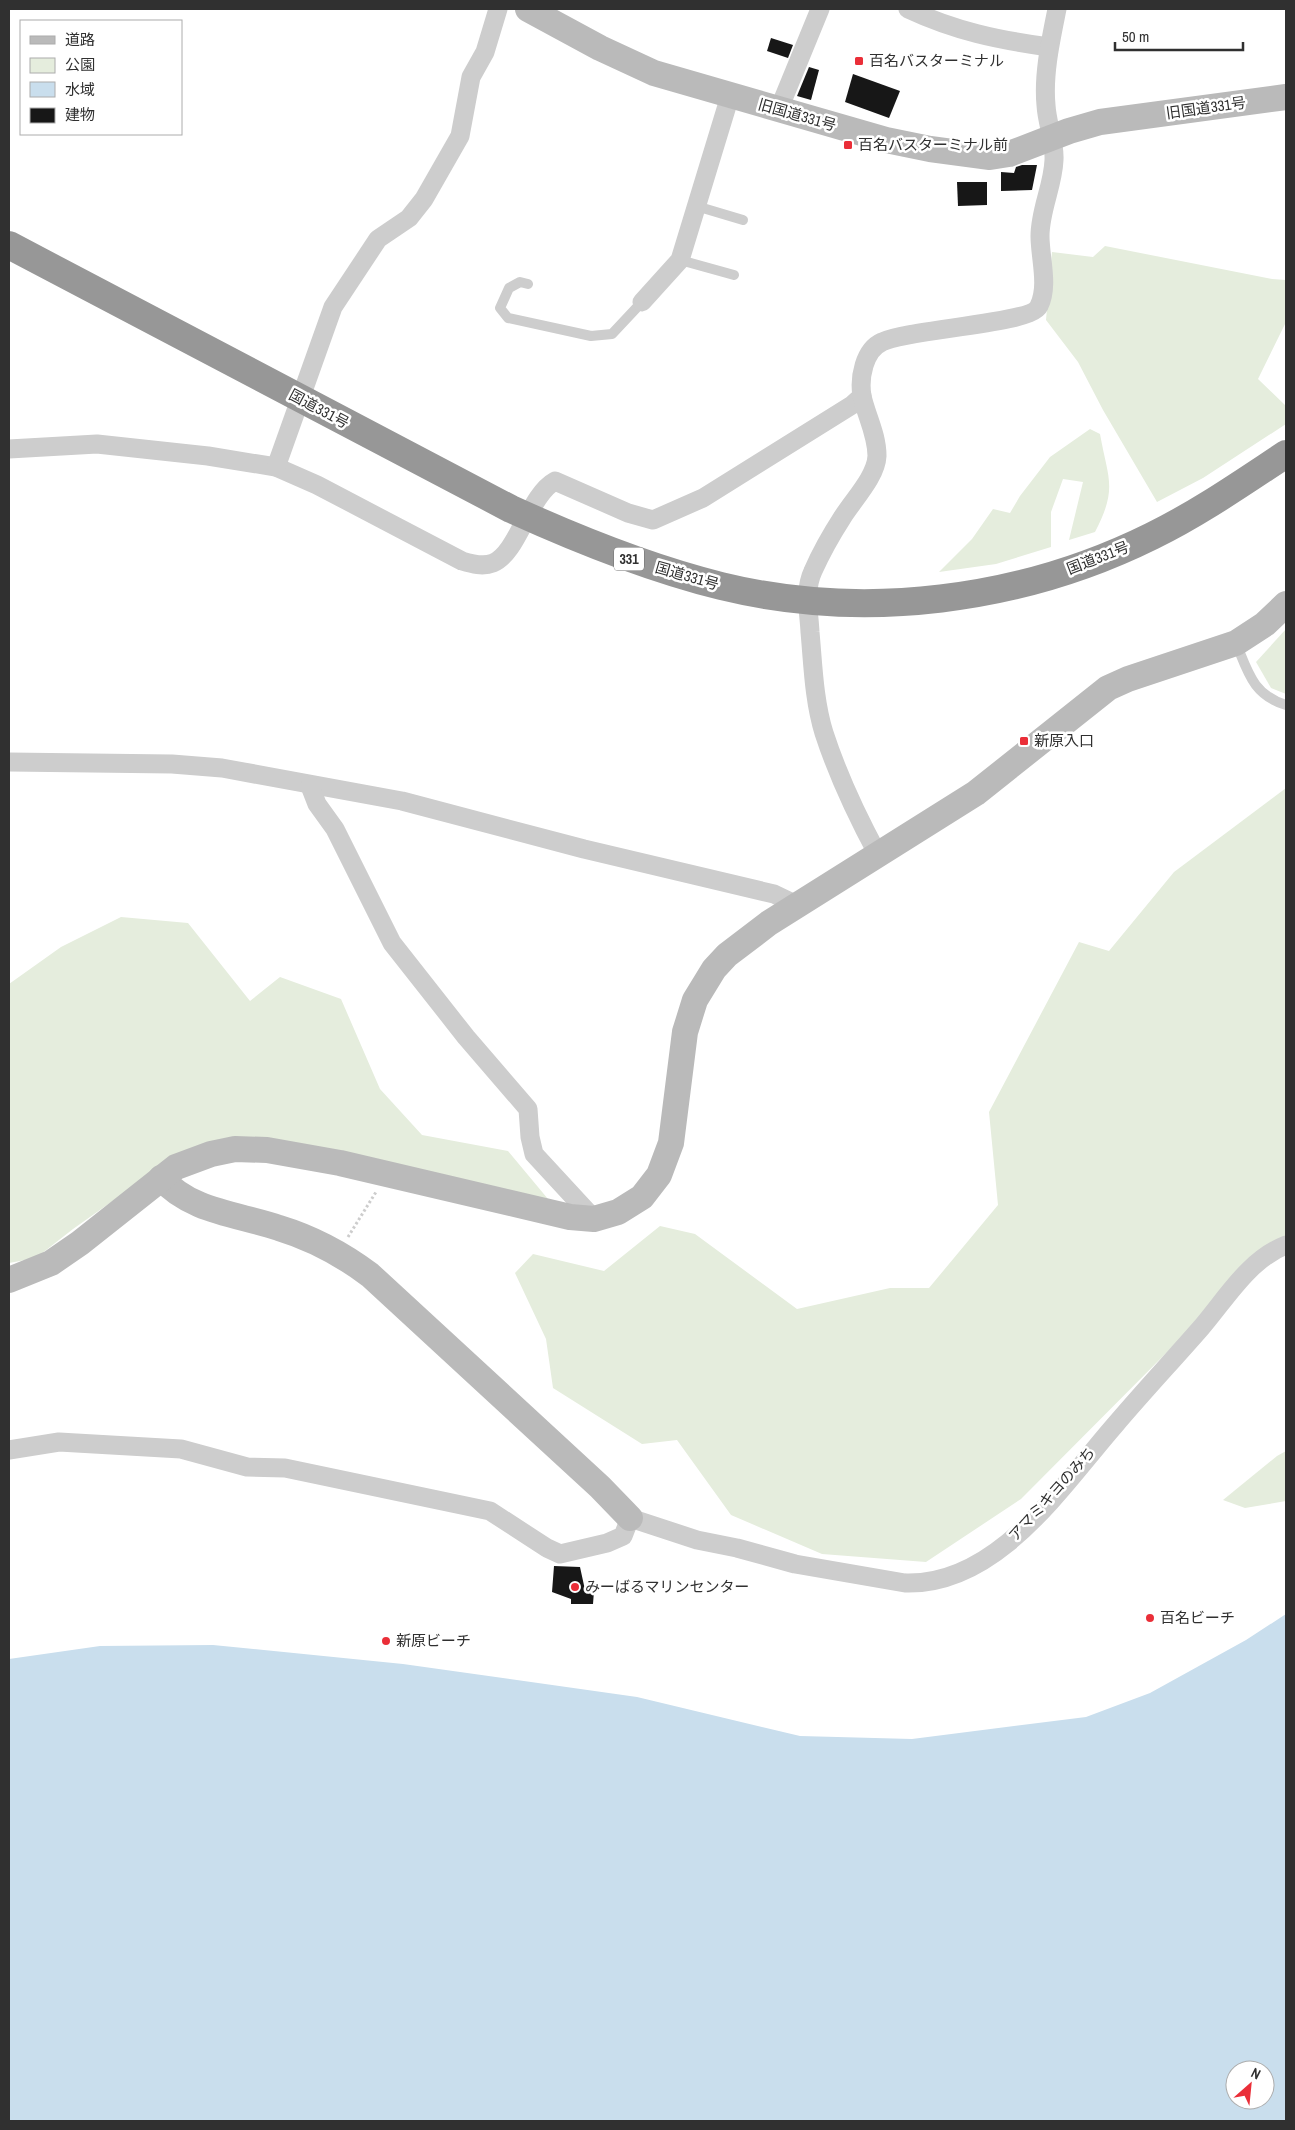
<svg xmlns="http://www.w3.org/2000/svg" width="1295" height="2130" viewBox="0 0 1295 2130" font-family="'Archivo Narrow','Noto Sans JP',sans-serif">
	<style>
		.green { fill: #e5eddd }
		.water { fill: #c9deed; fill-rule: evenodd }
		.building { fill: #171717 }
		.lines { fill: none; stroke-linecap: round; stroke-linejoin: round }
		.path { stroke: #cdcdcd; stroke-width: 3; stroke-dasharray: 2.5 2.5; stroke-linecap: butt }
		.lane { stroke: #cdcdcd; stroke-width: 10 }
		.street { stroke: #cdcdcd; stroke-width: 19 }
		.secondary { stroke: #bababa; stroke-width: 26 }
		.highway { stroke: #979797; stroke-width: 28 }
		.poi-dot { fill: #ea2e38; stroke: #fff; stroke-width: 2 }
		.labels { text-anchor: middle; stroke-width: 5; stroke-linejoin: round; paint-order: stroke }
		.shield { fill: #fff; stroke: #6e6e6e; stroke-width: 1 }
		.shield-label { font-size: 14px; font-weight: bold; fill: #303030 }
		.poi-label { font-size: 15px; fill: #303030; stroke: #fff; text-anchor: start }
		.street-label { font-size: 15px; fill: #303030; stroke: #fff }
	</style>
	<rect width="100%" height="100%" fill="#fff"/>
	<g class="green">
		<polygon points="1105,246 1272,279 1286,280 1286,322 1258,379 1286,406 1286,424 1203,478 1157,502 1103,410 1078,362 1046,320 1052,252 1093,257"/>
		<path d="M1090 429 1100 434C1108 479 1118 488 1095 532L1069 540 1083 482 1063 479 1051 512V547L996 564 939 572 972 539 993 509 1010 513 1020 496 1050 457Z"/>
		<polygon points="1286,629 1286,694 1271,688 1256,662"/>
		<polygon points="1286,788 1286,1235 1265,1248 1198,1321 1021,1499 926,1562 822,1554 731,1515 677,1440 642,1444 553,1388 546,1339 515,1273 533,1254 604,1271 660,1226 695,1234 797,1309 890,1288 929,1288 998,1205 989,1112 1079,942 1109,951 1174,872"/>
		<polygon points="121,917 188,923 250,1001 280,977 341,999 380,1089 422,1135 508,1151 553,1205 430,1176 182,1152 73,1229 36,1258 9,1263 9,984 61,947"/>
		<polygon points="1286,1451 1286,1501 1245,1508 1223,1500 1277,1456"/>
	</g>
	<path class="water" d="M1286 1614V2121H9V1659L100 1646 213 1645 403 1664 637 1697 800 1736 912 1739 1086 1717 1150 1693 1246 1640ZM1235 2070H1265V2100H1235Z"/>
	<g class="building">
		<polygon points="771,38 793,45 788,58 767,51"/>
		<polygon points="809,67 819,70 811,100 797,96"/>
		<polygon points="853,74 900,91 889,118 845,102"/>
		<polygon points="1022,165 1037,165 1032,190 1001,191 1001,172 1014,173 1016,167"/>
		<polygon points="957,182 987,182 987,205 958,206"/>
		<polygon points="554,1566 580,1567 585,1590 594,1591 593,1604 571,1604 571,1599 552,1592"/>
	</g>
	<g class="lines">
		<polyline class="path" points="348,1237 376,1192"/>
		<g class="lane">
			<polyline points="696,206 743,220"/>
			<polyline points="680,260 734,275"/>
			<polyline points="528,284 520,282 509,288 500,308 508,318 591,336 612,334 642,302"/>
			<path d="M1236 643C1248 672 1253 695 1286 705"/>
		</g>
		<g class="street">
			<path d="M908 9C955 31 998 40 1049 47"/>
			<polyline points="779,109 820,9"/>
			<polyline points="642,302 680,260 730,96"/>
			<path d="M9 449 97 444 208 456 276 467 317 485 462 561C472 564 483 567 493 563 518 553 529 495 555 481L628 513 653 520 703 498 852 405 862 396"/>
			<polyline points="276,467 333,307 378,239 409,218 424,199 460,136 471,77 485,52 498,9"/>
			<polyline points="9,762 172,764 222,768 402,801 584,849 774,894 797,905"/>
			<polyline points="310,786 317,804 335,829 392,943 466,1037 528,1109 530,1137 534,1154 594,1219"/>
			<path d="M878 855C857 816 838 776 824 733 814 701 813 665 810 632 809 612 804 590 813 571 821 553 831 535 842 518 853 500 876 477 877 456 877 434 866 415 862 396 859 378 864 350 882 342 909 329 1031 324 1039 306 1049 286 1040 258 1040 236 1040 210 1053 186 1054 160 1055 141 1047 124 1046 105 1043 74 1051 39 1057 9"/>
			<path d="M9 1450 59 1442 181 1449 247 1467 285 1468 490 1511 547 1548 560 1554 607 1543 623 1536 630 1518 697 1540 737 1548 795 1564 905 1583C997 1586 1061 1487 1115 1425 1143 1392 1172 1361 1200 1329 1226 1299 1248 1260 1286 1245"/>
		</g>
		<g class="secondary">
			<polyline points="528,9 600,48 654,73 886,140 930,149 990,157 1009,154 1069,131 1100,122 1286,97"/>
			<path d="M161 1178C191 1212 238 1214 279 1228 312 1238 342 1254 370 1275L600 1487 630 1518"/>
			<polyline points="9,1280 51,1263 80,1243 176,1167 211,1154 235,1149 267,1150 340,1163 570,1217 594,1219 618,1212 642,1197 659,1175 671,1143 685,1032 695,1000 714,969 727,955 769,923 976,793 1108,688 1128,679 1236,643 1265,624 1286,604"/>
		</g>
		<path class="highway" d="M9 245 511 509C579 540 648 568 721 586 864 621 1021 601 1152 536 1199 513 1242 483 1286 454"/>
	</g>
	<g class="poi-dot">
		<rect x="854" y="56" width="10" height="10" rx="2.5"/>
		<rect x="843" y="140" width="10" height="10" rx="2.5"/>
		<rect x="1019" y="736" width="10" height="10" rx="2.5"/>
		<circle cx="575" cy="1587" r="5"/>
		<circle cx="1150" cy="1618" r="5"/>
		<circle cx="386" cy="1641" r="5"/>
	</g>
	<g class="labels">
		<rect class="shield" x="614" y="547.5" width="30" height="23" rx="4"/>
		<g class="shield-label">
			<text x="629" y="564">331</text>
		</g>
		<g class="poi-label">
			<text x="869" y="66">百名バスターミナル</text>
			<text x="858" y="150">百名バスターミナル前</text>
			<text x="1034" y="746">新原入口</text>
			<text x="585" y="1592">みーばるマリンセンター</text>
			<text x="1160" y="1623">百名ビーチ</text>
			<text x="396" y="1646">新原ビーチ</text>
		</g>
		<g class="street-label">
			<text transform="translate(1206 108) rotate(-8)" y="5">旧国道331号</text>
			<text transform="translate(797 115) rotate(16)" y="5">旧国道331号</text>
			<text transform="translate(319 409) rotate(28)" y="5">国道331号</text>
			<text transform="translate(1098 558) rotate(-21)" y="5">国道331号</text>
			<text transform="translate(687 576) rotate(16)" y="5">国道331号</text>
			<text transform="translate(1052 1494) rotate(-48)" y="5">アマミキヨのみち</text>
		</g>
	</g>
	<rect width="1295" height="2130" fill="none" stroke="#303030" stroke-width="20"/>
	<rect x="20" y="20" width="162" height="115" fill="#ffffff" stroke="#acacac"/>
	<rect x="30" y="36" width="25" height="8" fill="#bababa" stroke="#acacac"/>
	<text x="65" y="45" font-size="15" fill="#303030">道路</text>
	<rect x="30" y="58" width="25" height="15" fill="#e5eddd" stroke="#acacac"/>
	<text x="65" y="70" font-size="15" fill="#303030">公園</text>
	<rect x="30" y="82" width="25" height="15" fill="#c9deed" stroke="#acacac"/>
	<text x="65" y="95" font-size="15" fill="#303030">水域</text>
	<rect x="30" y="108" width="25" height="15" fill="#171717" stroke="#acacac"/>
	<text x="65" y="120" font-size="15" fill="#303030">建物</text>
	<g transform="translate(1250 2085) rotate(27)"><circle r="24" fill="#ffffff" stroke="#acacac"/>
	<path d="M0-4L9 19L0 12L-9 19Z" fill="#ea2e38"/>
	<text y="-8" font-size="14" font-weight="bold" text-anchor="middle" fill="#303030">N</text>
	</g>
	<path d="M1115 42v8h128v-8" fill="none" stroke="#303030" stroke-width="2.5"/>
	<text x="1122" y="42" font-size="15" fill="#303030" stroke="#ffffff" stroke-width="4" paint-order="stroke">50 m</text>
</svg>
